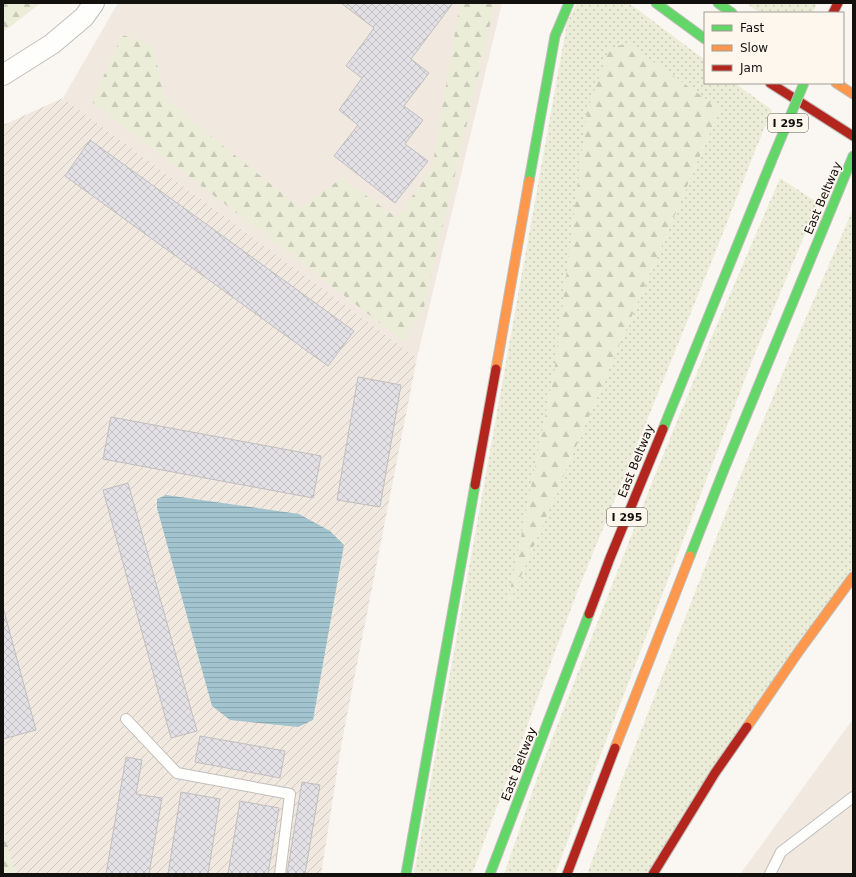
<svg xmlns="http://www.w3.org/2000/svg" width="856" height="877" viewBox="0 0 856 877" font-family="'DejaVu Sans',sans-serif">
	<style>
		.built { fill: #f1e9df }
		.industrial { fill: url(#industrial-furrows) }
		.grass { fill: url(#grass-dots); fill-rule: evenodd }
		.forest { fill: url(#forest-firs) }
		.water { fill: url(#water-rules) }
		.building { fill: url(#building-cross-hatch); stroke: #c0bebe }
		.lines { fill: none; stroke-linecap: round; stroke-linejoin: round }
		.lane-casing { stroke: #c1bebb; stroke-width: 12 }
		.street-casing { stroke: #c1bebb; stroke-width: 22 }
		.fast-casing { stroke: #c1bebb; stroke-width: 11 }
		.slow-casing { stroke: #c1bebb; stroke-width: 11 }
		.jam-casing { stroke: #c1bebb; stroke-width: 11 }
		.lane { stroke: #fefefd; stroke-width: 10 }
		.street { stroke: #fefefd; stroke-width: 20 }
		.fast { stroke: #63d668; stroke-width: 9 }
		.slow { stroke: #ff974d; stroke-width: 9 }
		.jam { stroke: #b3261e; stroke-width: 9 }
		.fast-bridge-casing { stroke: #c3bdc1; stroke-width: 11; stroke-linecap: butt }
		.fast-bridge { stroke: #63d668; stroke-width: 9 }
		.labels { text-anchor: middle; stroke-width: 3; stroke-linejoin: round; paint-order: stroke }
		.shield { fill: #fef7ee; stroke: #5a5651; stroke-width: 1 }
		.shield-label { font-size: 11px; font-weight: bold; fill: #13110e }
		.street-label { font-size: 12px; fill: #13110e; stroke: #fef7ee }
	</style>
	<defs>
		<pattern id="industrial-furrows" width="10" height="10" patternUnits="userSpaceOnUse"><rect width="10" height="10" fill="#f1e9df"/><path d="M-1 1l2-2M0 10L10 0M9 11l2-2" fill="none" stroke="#cec7be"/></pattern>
		<pattern id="grass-dots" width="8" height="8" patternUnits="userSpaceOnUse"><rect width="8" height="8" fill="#ecedd8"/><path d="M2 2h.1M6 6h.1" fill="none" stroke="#cacab8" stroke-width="1.8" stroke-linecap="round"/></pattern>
		<pattern id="forest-firs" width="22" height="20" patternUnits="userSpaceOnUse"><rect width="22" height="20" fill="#ecedd8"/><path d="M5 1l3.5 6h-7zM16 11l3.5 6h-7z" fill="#cacab8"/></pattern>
		<pattern id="water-rules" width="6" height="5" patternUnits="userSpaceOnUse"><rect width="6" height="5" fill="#a2c4ce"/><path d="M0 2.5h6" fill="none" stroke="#8ba7b0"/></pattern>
		<pattern id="building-cross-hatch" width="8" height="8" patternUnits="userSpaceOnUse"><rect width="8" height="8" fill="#e3e0e6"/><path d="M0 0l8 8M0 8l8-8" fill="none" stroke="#c2bfc4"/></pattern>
	</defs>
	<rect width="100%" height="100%" fill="#faf6f2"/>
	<g class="built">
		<polygon points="118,3 502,3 417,358 63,98"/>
		<polygon points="853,719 853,874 740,874 741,873"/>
	</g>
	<polygon class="industrial" points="63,98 417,358 342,741 321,874 15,874 3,827 3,125"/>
	<g class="grass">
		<path d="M577 3H629L705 60V83H735L772 110 755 151 715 253 578 590 472 874H414L567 23ZM720 109 507 608 554 373Z"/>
		<polygon points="746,3 817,3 813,13 760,13"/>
		<polygon points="780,178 818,203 755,353 555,874 504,874 541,767 653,480 709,343"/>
		<polygon points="853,209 853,568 646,874 587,874 623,777 738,482 798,336"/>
	</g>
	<g class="forest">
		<polygon points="3,3 41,3 3,32"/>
		<polygon points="460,3 494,3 495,4 423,311 402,340 92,102 122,35 153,45 164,98 300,208 342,178 397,218 432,168"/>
		<polygon points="627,43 720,109 506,611 554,373 587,111 609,49"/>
		<polygon points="3,827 15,874 3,874"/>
	</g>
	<polygon class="water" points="166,495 299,514 330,531 344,545 313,720 298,727 230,720 212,706 157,508 157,499"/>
	<g class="building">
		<polygon points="341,3 453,3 411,59 429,73 404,106 423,120 405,144 428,161 395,203 334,156 358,125 339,110 362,78 346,66 374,28"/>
		<polygon points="90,140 354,331 328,366 65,176"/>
		<polygon points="358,377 401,385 380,507 337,500"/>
		<polygon points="111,417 321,456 313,498 103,459"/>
		<polygon points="128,483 197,731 171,738 103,490"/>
		<polygon points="3,607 36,730 3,739"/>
		<polygon points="200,736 285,751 280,778 195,762"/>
		<polygon points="126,757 142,760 136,794 162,798 149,874 106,874"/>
		<polygon points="302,782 320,785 305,874 287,874"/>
		<polygon points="181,792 220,799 208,874 168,874"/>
		<polygon points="240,801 279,808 268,874 228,874"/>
	</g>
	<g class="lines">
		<g class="lane-casing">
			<g id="lane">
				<polyline points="126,719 177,773 290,794 280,874"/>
				<polyline points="770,874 781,852 853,797"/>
			</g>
		</g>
		<g class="street-casing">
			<polyline id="street" points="3,75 52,44 84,17 94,3"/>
		</g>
		<g class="fast-casing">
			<g id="fast">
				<polyline points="656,3 705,39"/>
				<polyline points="718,3 732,13"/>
				<polyline points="529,181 555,36 569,3"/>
				<polyline points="663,429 771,162"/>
				<polyline points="690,556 725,467 853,156"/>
				<polyline points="406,874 475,485"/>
				<polyline points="490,874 589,614"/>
			</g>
		</g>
		<g class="slow-casing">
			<g id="slow">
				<polyline points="836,83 853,94"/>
				<polyline points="496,369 529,181"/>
				<polyline points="747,727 799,651 853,577"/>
				<polyline points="615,748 690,556"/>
			</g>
		</g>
		<g class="jam-casing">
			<g id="jam">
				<polyline points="833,13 838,3"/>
				<polyline points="770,83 853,136"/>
				<polyline points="475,485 496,369"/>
				<polyline points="589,614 610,558 663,429"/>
				<polyline points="567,874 615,748"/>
				<polyline points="653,874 715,773 747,727"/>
			</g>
		</g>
		<use href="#lane" class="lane"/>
		<use href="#street" class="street"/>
		<use href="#fast" class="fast"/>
		<use href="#slow" class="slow"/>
		<use href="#jam" class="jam"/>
		<g class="fast-bridge-casing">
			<polyline id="fast-bridge" points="771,162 804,83"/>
		</g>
		<use href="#fast-bridge" class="fast-bridge"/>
	</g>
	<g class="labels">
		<g class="shield">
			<rect x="768" y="114" width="40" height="18" rx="3"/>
			<rect x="607" y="508" width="40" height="18" rx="3"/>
		</g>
		<g class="shield-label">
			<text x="788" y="127">I 295</text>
			<text x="627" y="521">I 295</text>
		</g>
		<g class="street-label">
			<text transform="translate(823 198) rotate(-67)" y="4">East Beltway</text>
			<text transform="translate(636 461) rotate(-68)" y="4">East Beltway</text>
			<text transform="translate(519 764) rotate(-69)" y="4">East Beltway</text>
		</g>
	</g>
	<rect width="856" height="877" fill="none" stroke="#13110e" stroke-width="8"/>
	<rect x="704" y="12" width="140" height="72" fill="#fef7ee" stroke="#a09b94"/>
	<rect x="712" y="25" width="20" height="6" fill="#63d668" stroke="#a09b94"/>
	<text x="740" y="32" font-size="12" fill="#13110e">Fast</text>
	<rect x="712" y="45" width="20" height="6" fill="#ff974d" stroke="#a09b94"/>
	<text x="740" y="52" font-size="12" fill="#13110e">Slow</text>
	<rect x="712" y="65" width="20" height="6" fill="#b3261e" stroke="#a09b94"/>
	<text x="740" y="72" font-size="12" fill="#13110e">Jam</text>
</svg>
